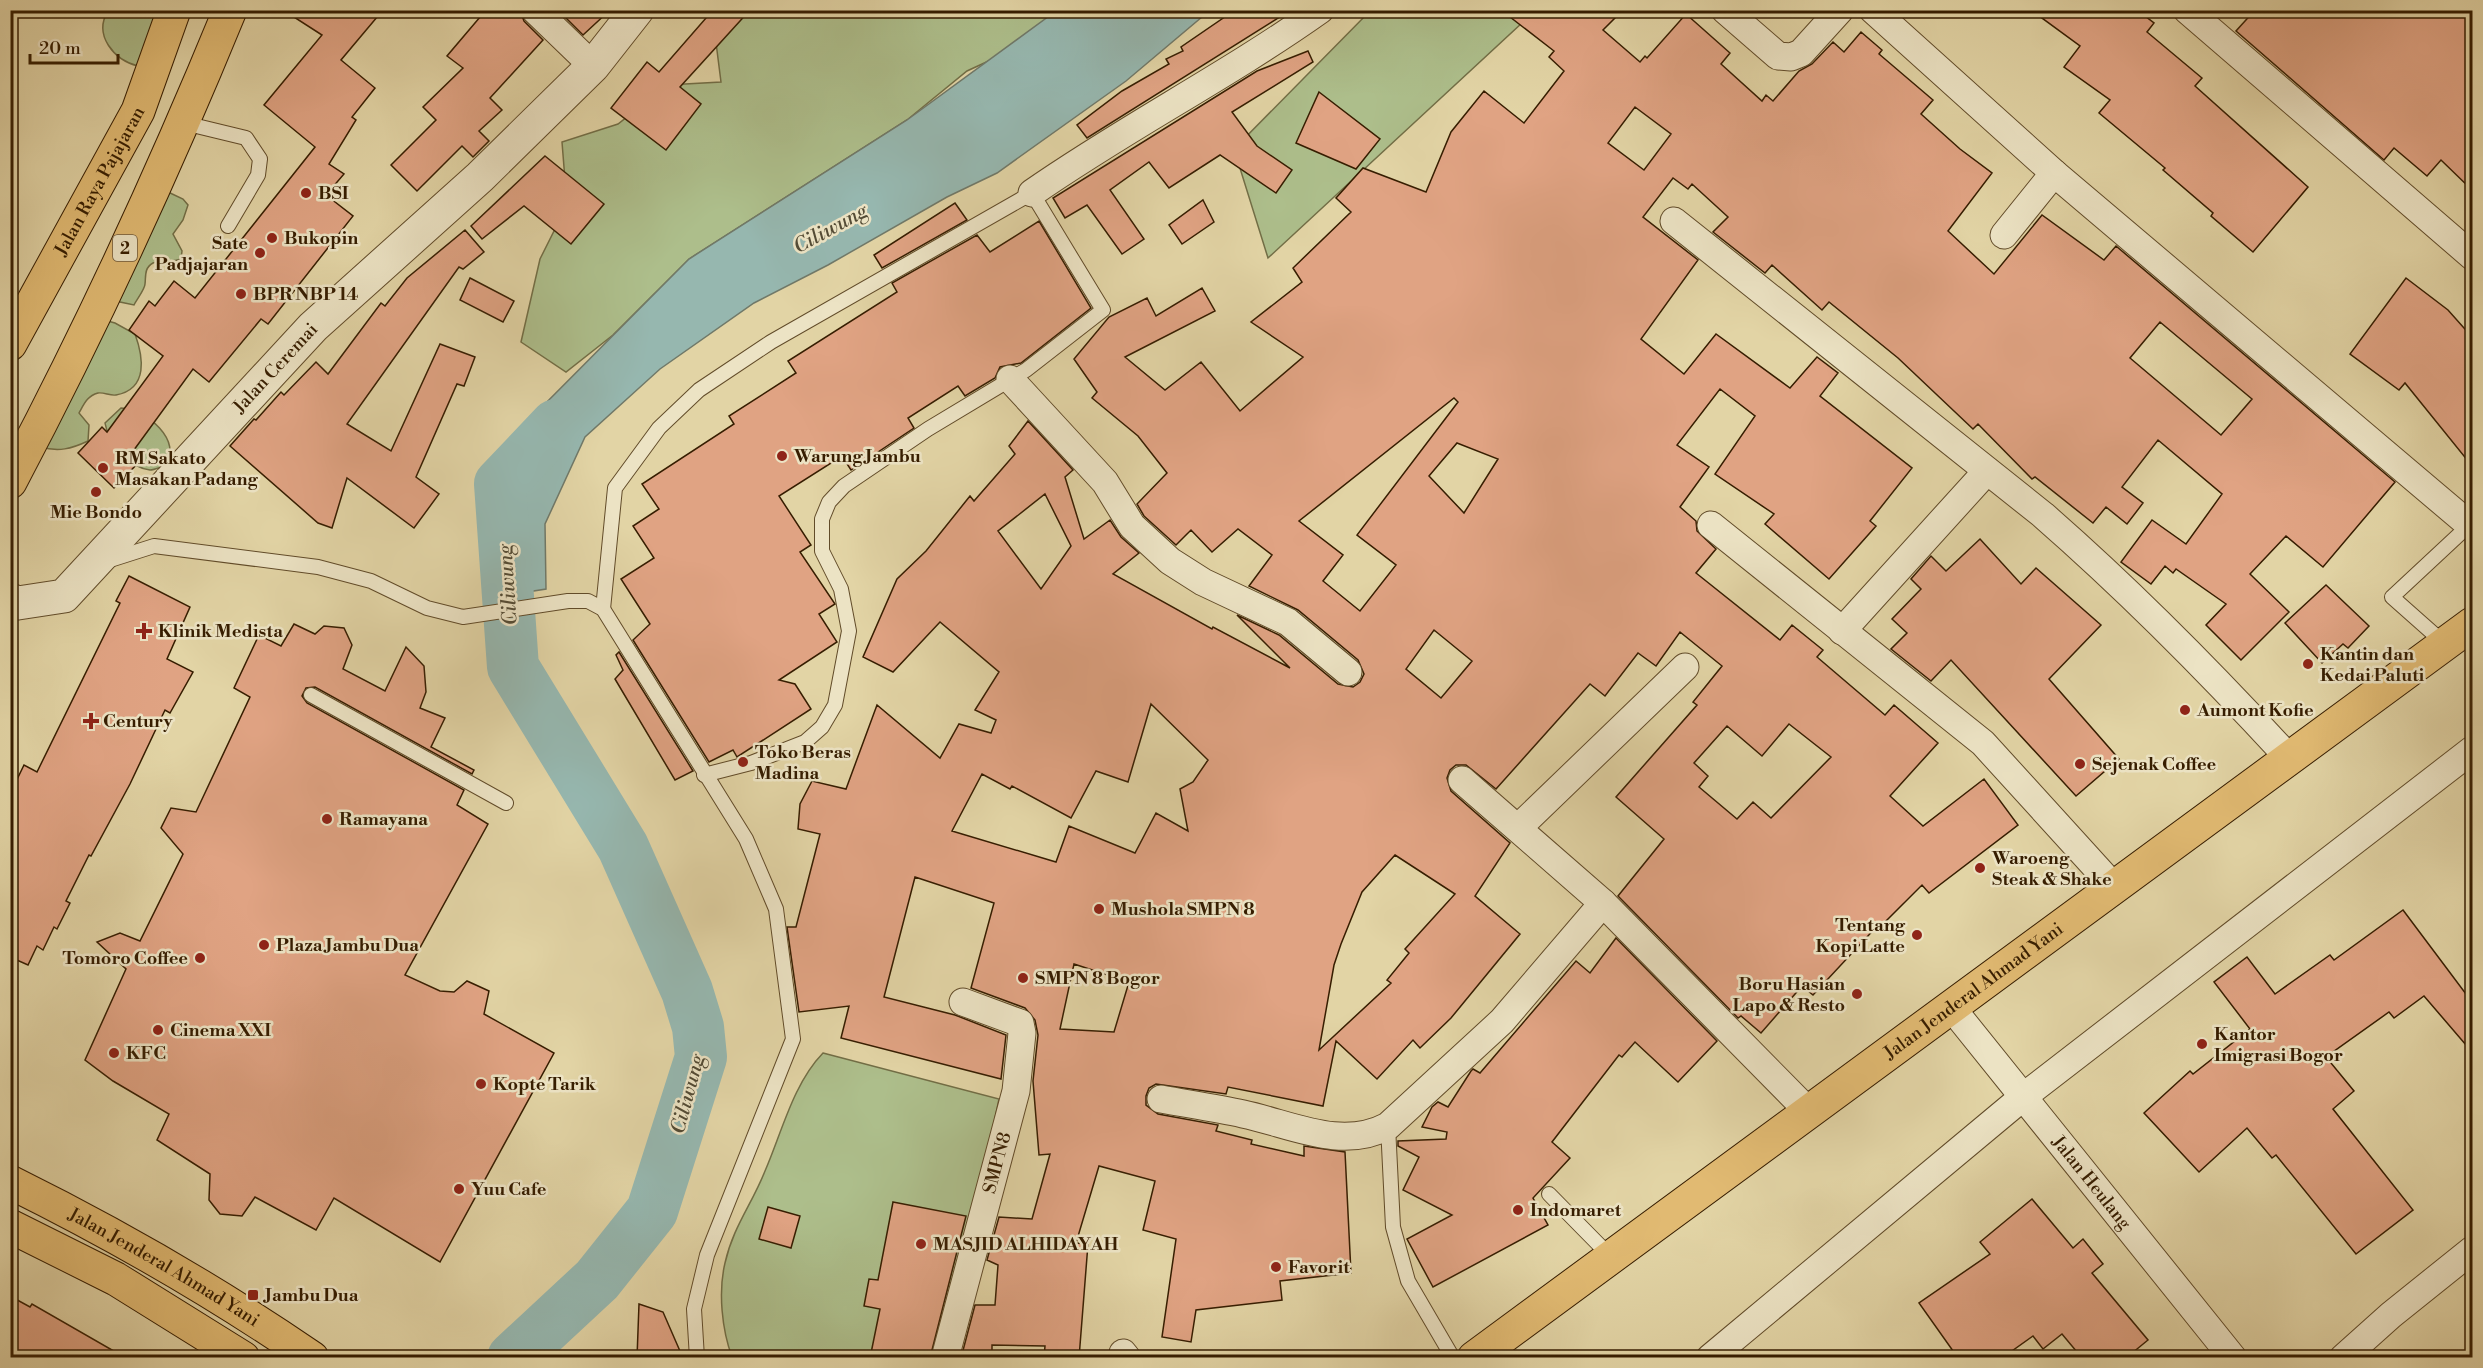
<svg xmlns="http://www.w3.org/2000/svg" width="2483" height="1368" viewBox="0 0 2483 1368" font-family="'Libre Bodoni',serif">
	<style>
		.green { fill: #adbe8b; stroke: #726e46; stroke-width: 1.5 }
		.water { fill: #96b7af; stroke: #707969; stroke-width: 1.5 }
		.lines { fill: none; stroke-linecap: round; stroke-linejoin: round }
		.river { stroke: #96b7af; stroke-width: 52 }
		.building { fill: #e0a383; stroke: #361d00; stroke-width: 1.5; fill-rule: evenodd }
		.service-casing { stroke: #614b29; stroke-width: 16 }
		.minor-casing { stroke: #614b29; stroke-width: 29 }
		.tertiary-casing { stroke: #614b29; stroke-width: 35 }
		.primary-casing { stroke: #361d00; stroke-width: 35 }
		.trunk-casing { stroke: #361d00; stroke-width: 35 }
		.service { stroke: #ece3c4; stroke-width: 14 }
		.minor { stroke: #ece3c4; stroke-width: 27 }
		.tertiary { stroke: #ece3c4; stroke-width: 33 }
		.primary { stroke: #e1ba72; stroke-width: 33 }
		.trunk { stroke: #e1ba72; stroke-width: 33 }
		.poi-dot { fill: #8f2418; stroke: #ece3c4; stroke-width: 2 }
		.labels { text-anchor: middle; stroke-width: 5; stroke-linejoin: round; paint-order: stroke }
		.shield { fill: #ece3c4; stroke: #6d583b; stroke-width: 1.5 }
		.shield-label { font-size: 16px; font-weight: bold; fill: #361d00 }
		.street-label { font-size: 18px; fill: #361d00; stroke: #ece3c4 }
		.poi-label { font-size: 18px; font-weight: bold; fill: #361d00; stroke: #ece3c4; text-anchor: start }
		.water-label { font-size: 20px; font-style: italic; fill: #534b35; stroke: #ece3c4 }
	</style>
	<rect width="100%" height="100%" fill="#e2d4a5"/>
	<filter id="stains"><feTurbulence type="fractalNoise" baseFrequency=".00333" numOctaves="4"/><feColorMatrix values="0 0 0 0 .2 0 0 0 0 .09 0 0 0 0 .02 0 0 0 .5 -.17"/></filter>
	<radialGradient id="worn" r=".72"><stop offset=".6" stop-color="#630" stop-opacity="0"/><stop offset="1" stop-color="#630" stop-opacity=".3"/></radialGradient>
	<g class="green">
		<path d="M108 11H147L154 18 138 66C114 60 93 35 108 11Z"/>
		<polygon points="712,11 1071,11 1006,53 967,71 907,120 689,259 613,335 566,372 521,342 540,259 567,205 562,142 618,124 667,85 721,82"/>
		<polygon points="1370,11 1535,11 1268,258 1234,149"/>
		<path d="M168 192 183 199 188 205 183 220 173 234 182 251 181 259C172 263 162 259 153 263 144 268 146 276 145 284 145 289 137 299 134 305L120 302 114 298Z"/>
		<path d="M100 319 115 323 135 334C143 356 149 389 116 395 110 396 104 392 98 393 87 396 84 404 79 413L89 425 88 441C71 449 59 452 40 447Z"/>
		<path d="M121 408C146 409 184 441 165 466 161 467 154 470 150 470 130 468 108 442 105 423Z"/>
		<path d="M823 1053 999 1099 975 1215 960 1357H732C722 1330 718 1292 725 1263 733 1227 752 1204 765 1171 782 1132 793 1084 823 1053Z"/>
	</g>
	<polygon class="water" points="1056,11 1209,11 1126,81 997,173 947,197 828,265 754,303 660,369 585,437 545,524 546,589 495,597 496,528 510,460 531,418 689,259 907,120"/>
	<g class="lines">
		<polyline class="river" points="513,1358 597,1280 652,1211 701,1057 698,1027 687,991 623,847 513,667 500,484 556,425"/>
	</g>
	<g class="building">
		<polygon points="283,10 383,10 341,60 375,88 352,117 356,120 329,164 344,174 326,195 353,216 268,324 261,319 209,382 193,369 131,454 139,462 114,488 78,453 102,427 107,432 163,356 129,330 149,301 155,306 174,281 195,298 315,147 264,105 322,35"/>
		<polygon points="486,10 520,10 524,21 543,40 490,98 502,110 479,131 489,141 473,157 462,146 417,191 391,165 436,120 423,107 463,68 447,56"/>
		<polygon points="558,10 610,10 583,35"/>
		<polygon points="713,10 750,10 680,87 701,104 666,150 611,108 647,62 659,72"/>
		<polygon points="1235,10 1291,10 1087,138 1077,125 1122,91 1169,64 1166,59 1183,51 1181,47"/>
		<path d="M1501 10H1623L1603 30 1640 62 1645 56 1647 58 1686 14 1730 53 1721 64 1762 101 1766 95 1773 101 1799 71 1812 64 1833 42 1844 52 1861 32 1882 50 1879 54 1933 100 1921 114 1960 149 1992 173 1948 231 1994 274 2042 215 2104 260 2116 246 2395 482 2323 567 2286 536 2250 574 2289 612 2241 660 2206 625 2226 604 2176 569 2173 573 2165 566 2151 584 2121 562 2152 520 2186 544 2222 494 2158 440 2122 487 2143 503 2127 524 2106 507 2093 523 2035 477 2032 479 1978 424 1973 429 1898 358 1829 302 1822 310 1772 265 1765 273 1713 232 1728 217 1692 184 1688 189 1673 178 1643 217 1698 260 1641 339 1684 374 1716 334 1790 388 1817 357 1838 373 1820 396 1912 468 1870 521 1876 526 1829 579 1765 524 1774 514 1715 474 1755 416 1720 389 1677 445 1709 467 1680 507 1696 521 1697 531 1716 549 1696 573 1780 640 1792 625 1823 650 1817 657 1885 715 1894 705 1938 743 1890 796 1923 826 1984 779 2018 825 1929 893 1922 885 1882 925 1880 923 1813 995 1802 986 1761 1033 1741 1016 1738 1018 1618 896 1664 839 1616 797 1697 705 1693 702 1722 666 1680 632 1656 666 1638 653 1605 696 1590 684 1496 789 1466 765H1456L1450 770 1447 778 1451 791 1510 843 1475 896 1520 934 1451 1018 1420 1048 1413 1040 1377 1079 1336 1041 1323 1106 1228 1087 1226 1094 1156 1084 1149 1088 1146 1096V1105L1158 1114 1218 1125 1216 1131 1252 1140 1251 1144 1304 1156V1146L1345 1152 1351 1273 1280 1281 1282 1300 1196 1310 1191 1342 1162 1337 1176 1239 1143 1230 1155 1181 1099 1166 1076 1243 1088 1244 1079 1358H1044L1045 1346 992 1345V1358H961L975 1305H995L998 1265 987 1260 999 1217 1032 1219 1050 1154 1039 1155 1033 1081 1038 1035 1035 1020 1025 1008 971 988 994 903 915 877 884 997 955 1015 1006 1035 1001 1079 841 1038 849 1006 799 1012 787 927H796L820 834 798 829 800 804 812 781 846 789 877 705 940 758 959 724 991 733 996 720 975 710 999 672 940 622 893 672 863 657 897 579 926 551 970 496 974 501 1015 454 1009 446 1028 421 1073 470 1065 477 1084 539 1110 520 1121 537 1139 553 1113 574 1212 629 1213 627 1290 668 1237 615 1279 635 1338 684 1353 687 1360 682 1364 674 1358 660 1298 610 1249 586 1272 555 1238 529 1212 552 1191 530 1176 545 1144 516 1137 504 1167 473 1138 436 1092 398 1097 392 1074 359 1109 317 1147 298 1156 316 1202 288 1215 311 1125 357 1165 390 1201 362 1240 411 1303 357 1251 322 1302 282 1293 268 1351 212 1336 198 1363 168 1426 192 1451 132 1484 91 1524 123 1564 71 1549 57 1554 51ZM1635 107 1671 134 1644 170 1608 143ZM2160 322 2252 399 2221 435 2130 358ZM1454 398 1458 402 1357 535 1396 565 1360 611 1323 581 1343 555 1299 521ZM1457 443 1498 459 1464 513 1429 476ZM1045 494 1071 546 1041 589 998 531ZM1434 630 1472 661 1441 698 1406 669ZM1151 704 1208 760 1193 782 1180 789 1188 831 1156 813 1135 853 1069 826 1056 862 952 831 982 774 1010 789 1012 786 1071 818 1096 771 1128 782ZM1789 724 1831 757 1771 818 1753 802 1737 819 1699 787 1708 776 1694 763 1727 726 1762 756ZM1395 855 1455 894 1405 949 1409 953 1387 980 1391 983 1319 1050 1334 965 1341 944 1362 892ZM1074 964 1129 982 1114 1032 1060 1029Z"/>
		<polygon points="2031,10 2137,10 2154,23 2147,32 2202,78 2195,86 2308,187 2253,252 2211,216 2213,213 2163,170 2165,168 2099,113 2110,100 2064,67 2080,46"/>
		<polygon points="2255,10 2472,10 2472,190 2441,160 2427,176 2394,148 2384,160 2236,31"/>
		<polygon points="1308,51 1313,62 1232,112 1257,146 1292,170 1276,193 1220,155 1169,188 1149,162 1110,190 1144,239 1122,254 1087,205 1065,218 1053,198 1257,71"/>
		<polygon points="1319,92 1380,139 1356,169 1296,143"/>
		<polygon points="545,156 604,204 571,244 524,206 482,239 471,226"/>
		<polygon points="1203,200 1214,222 1182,244 1169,225"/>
		<polygon points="955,203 967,220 882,268 874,255"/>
		<polygon points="1039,221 1091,308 1021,363 1000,367 995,378 965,396 958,386 908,418 914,428 851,470 842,456 779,496 811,545 800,552 835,604 819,614 837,642 779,680 795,684 811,709 737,757 733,750 709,762 633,640 650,624 621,579 654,558 633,526 659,509 642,484 734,424 729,416 796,373 788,361 897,292 892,283 977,235 990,252"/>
		<polygon points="465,230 484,252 463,269 459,267 347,424 391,451 440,344 475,357 464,386 457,384 416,477 439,494 414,528 347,478 332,528 318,523 230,446 254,419 256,420 281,392 284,395 316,362 328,374 381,303 385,306 407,278"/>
		<polygon points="470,278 514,301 503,322 460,300"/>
		<polygon points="2406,278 2448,310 2472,337 2472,466 2405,383 2399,390 2350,354"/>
		<polygon points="1980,539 2021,584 2036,568 2101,625 2049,679 2119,759 2076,796 1951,660 1931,681 1891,649 1907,633 1892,619 1921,589 1911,579 1931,556 1946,571"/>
		<polygon points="129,576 190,607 167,659 193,672 170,713 165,710 130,784 91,856 89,855 66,901 70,903 57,929 54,927 43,950 37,946 28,965 10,957 10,794 24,765 37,772 120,603 116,601"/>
		<polygon points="2326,585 2369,626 2348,648 2343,644 2322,663 2285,623"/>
		<polygon points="294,624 315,634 324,626 344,628 352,645 343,669 385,691 406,647 424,666 426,692 420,708 445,718 431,747 474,770 472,774 315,687 306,688 302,696 307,703 464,790 457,805 488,824 405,975 440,991 454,992 467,981 489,991 484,1014 554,1053 440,1262 334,1198 316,1230 255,1197 242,1216 220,1214 209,1200 210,1174 157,1140 169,1114 113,1081 85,1060 126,969 97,942 120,933 140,941 183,854 161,828 171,808 196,812 250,697 234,688 259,635 281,646"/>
		<polygon points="619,652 693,771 675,780 615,679 623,670 616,655"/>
		<polygon points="2403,910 2472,1002 2472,1052 2424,996 2394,1018 2389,1012 2326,1057 2354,1091 2333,1109 2413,1210 2356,1254 2276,1155 2272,1158 2247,1128 2199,1172 2144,1113 2190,1071 2193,1074 2250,1029 2214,982 2247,957 2275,994 2330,955 2334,960"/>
		<polygon points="1616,938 1717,1041 1678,1082 1635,1042 1622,1057 1619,1055 1552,1142 1570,1158 1533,1198 1548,1225 1433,1287 1407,1239 1452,1215 1403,1190 1419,1157 1398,1146 1398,1141 1446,1139 1447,1132 1422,1127 1432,1107 1438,1102 1448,1107 1471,1071 1473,1069 1480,1073 1576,961 1590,973"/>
		<polygon points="2032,1199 2073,1248 2083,1239 2103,1264 2092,1273 2148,1340 2126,1358 2082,1358 2062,1334 2043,1349 2033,1336 2002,1358 1958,1358 1919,1303 1990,1254 1980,1242"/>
		<polygon points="893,1202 966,1216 930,1358 870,1358 880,1309 864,1306 869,1279 878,1280"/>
		<polygon points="768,1207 800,1216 791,1248 759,1239"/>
		<polygon points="10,1296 30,1307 32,1304 126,1358 10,1358"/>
		<polygon points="639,1304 663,1312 683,1358 637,1358"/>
	</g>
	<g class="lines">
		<g class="service-casing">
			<g id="service">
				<polyline points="184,123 246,138 260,159 258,175 228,226"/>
				<polyline points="107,561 154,546 318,567 371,581 427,608 463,617 568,601 588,601 603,609 746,839 776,909 793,1039 707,1255 694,1309 697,1358"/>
				<polyline points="603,609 615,488 659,428 699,390 771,342 1032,193 1103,310 1026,370 928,429 844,486 829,502 822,519 822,551 841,589 849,631 835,705 822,727 805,742 751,763 704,775"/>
				<polyline points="2445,644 2392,597 2465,529 2472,535"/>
				<polyline points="311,695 506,803"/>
				<polyline points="1388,1126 1393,1227 1408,1281 1453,1358"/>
				<polyline points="1549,1194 1611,1257"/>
			</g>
		</g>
		<g class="minor-casing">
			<g id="minor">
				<polyline points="535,10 593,66"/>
				<polyline points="1725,10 1778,56 1791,57 1801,53 1840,10"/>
				<polyline points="1873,10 2054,173 2472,527"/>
				<polyline points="2187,10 2472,256"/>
				<path d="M1032 193C1125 128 1227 76 1320 10"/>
				<path d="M1674 221 2043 515C2130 591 2212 674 2290 759"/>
				<polyline points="2004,235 2054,173"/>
				<polyline points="1010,379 1105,482 1132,526 1170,561 1203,582 1288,622 1348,672"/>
				<polyline points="1711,525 1983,743 2114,887"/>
				<polyline points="1842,631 1987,471"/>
				<polyline points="1462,780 1603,903 1809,1112"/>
				<polyline points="1518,828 1685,667"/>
				<path id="s1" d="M1951 1007 2233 1358"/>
				<path d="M1161 1099C1188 1104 1216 1108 1243 1114 1291 1124 1341 1151 1388 1126L1502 1021 1603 903"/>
				<polyline points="1123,1353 1127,1358"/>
				<path id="s2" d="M945 1358 1016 1091 1022 1033 1020 1023 963 1002"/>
				<polyline points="1710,1358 2023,1097 2472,750"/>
				<polyline points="2343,1358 2391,1315 2472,1250"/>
			</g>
		</g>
		<g class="tertiary-casing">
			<g id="tertiary">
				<path id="s3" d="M10 600 18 603 64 596 313 327 480 177 593 66 637 10"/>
			</g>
		</g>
		<g class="primary-casing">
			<g id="primary">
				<path id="s4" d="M10 1182C115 1234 216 1292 312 1358"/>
				<polyline points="10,1226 116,1279 243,1358"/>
				<path id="s5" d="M1474 1358 2472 624"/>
			</g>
		</g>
		<g class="trunk-casing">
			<g id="trunk">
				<path id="s6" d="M10 344 138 111 174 10"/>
				<path d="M10 482C91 329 164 171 230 10"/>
			</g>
		</g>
		<use href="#service" class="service"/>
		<use href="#minor" class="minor"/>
		<use href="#tertiary" class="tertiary"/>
		<use href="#primary" class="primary"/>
		<use href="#trunk" class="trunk"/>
	</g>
	<g class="poi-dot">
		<circle cx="306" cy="193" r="6"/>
		<circle cx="272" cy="238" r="6"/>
		<circle cx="260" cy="253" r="6"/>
		<circle cx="241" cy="294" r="6"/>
		<circle cx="782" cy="456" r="6"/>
		<circle cx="103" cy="468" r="6"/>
		<circle cx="96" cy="492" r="6"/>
		<path d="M141 622h6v6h6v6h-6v6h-6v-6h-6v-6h6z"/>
		<circle cx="2308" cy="664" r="6"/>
		<circle cx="2185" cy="710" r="6"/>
		<path d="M88 712h6v6h6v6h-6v6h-6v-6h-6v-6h6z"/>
		<circle cx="743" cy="762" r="6"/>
		<circle cx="2080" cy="764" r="6"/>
		<circle cx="327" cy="819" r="6"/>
		<circle cx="1980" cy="868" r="6"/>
		<circle cx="1099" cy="909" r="6"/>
		<circle cx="1917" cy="935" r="6"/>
		<circle cx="264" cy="945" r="6"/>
		<circle cx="200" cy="958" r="6"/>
		<circle cx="1023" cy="978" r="6"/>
		<circle cx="1857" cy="994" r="6"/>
		<circle cx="158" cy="1030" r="6"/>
		<circle cx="2202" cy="1044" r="6"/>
		<circle cx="114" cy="1053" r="6"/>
		<circle cx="481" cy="1084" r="6"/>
		<circle cx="459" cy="1189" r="6"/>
		<circle cx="1518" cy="1210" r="6"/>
		<circle cx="921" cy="1244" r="6"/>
		<circle cx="1276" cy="1267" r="6"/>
		<rect x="247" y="1289" width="12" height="12" rx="3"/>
	</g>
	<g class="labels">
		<rect class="shield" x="113" y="235" width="24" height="26" rx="4.5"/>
		<g class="shield-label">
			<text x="125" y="254">2</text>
		</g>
		<g class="street-label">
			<text dy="6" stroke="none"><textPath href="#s6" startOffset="186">Jalan Raya Pajajaran</textPath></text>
			<text dy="6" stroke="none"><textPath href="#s3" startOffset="366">Jalan Ceremai</textPath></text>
			<text dy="6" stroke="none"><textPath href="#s5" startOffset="620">Jalan Jenderal Ahmad Yani</textPath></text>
			<text dy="6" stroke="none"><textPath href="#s2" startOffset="202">SMPN8</textPath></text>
			<text dy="6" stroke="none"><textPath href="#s1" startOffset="225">Jalan Heulang</textPath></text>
			<text dy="6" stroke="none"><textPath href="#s4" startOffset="176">Jalan Jenderal Ahmad Yani</textPath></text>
		</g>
		<g class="poi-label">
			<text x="318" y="199">BSI</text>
			<text x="284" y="244">Bukopin</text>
			<text x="248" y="249" text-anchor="end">Sate<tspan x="248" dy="21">Padjajaran</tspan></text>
			<text x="253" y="300">BPR NBP 14</text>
			<text x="794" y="462">Warung Jambu</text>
			<text x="115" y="464">RM Sakato<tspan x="115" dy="21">Masakan Padang</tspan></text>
			<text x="96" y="518" text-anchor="middle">Mie Bondo</text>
			<text x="158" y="637">Klinik Medista</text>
			<text x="2320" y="660">Kantin dan<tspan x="2320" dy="21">Kedai Paluti</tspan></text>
			<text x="2197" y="716">Aumont Kofie</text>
			<text x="103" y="727">Century</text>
			<text x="755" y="758">Toko Beras<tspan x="755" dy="21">Madina</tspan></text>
			<text x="2092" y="770">Sejenak Coffee</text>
			<text x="339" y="825">Ramayana</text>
			<text x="1992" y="864">Waroeng<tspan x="1992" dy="21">Steak &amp; Shake</tspan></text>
			<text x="1111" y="915">Mushola SMPN 8</text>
			<text x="1905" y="931" text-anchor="end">Tentang<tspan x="1905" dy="21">Kopi Latte</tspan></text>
			<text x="276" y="951">Plaza Jambu Dua</text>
			<text x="188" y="964" text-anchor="end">Tomoro Coffee</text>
			<text x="1035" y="984">SMPN 8 Bogor</text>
			<text x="1845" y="990" text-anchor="end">Boru Hasian<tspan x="1845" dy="21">Lapo &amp; Resto</tspan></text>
			<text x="170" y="1036">Cinema XXI</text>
			<text x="2214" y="1040">Kantor<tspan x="2214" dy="21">Imigrasi Bogor</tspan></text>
			<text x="126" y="1059">KFC</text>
			<text x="493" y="1090">Kopte Tarik</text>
			<text x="471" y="1195">Yuu Cafe</text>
			<text x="1530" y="1216">Indomaret</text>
			<text x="933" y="1250">MASJID ALHIDAYAH</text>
			<text x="1288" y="1273">Favorit</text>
			<text x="265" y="1301">Jambu Dua</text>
		</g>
		<g class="water-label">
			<text transform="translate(830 228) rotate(-29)" y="7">Ciliwung</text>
			<text transform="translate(507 585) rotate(-94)" y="7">Ciliwung</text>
			<text transform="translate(687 1094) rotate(-75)" y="7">Ciliwung</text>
		</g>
	</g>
	<rect width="2483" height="1368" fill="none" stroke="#e2d4a5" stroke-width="36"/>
	<rect x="12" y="12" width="2459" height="1344" fill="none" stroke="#361d00" stroke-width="3"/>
	<rect x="18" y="18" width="2447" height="1332" fill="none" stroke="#361d00" stroke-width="1.5"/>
	<path d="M30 54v9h88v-9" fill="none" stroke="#361d00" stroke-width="3"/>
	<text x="39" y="54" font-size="18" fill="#361d00" stroke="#ece3c4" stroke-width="4.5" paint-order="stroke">20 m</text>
	<rect width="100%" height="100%" filter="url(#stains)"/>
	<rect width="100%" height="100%" fill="url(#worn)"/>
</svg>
